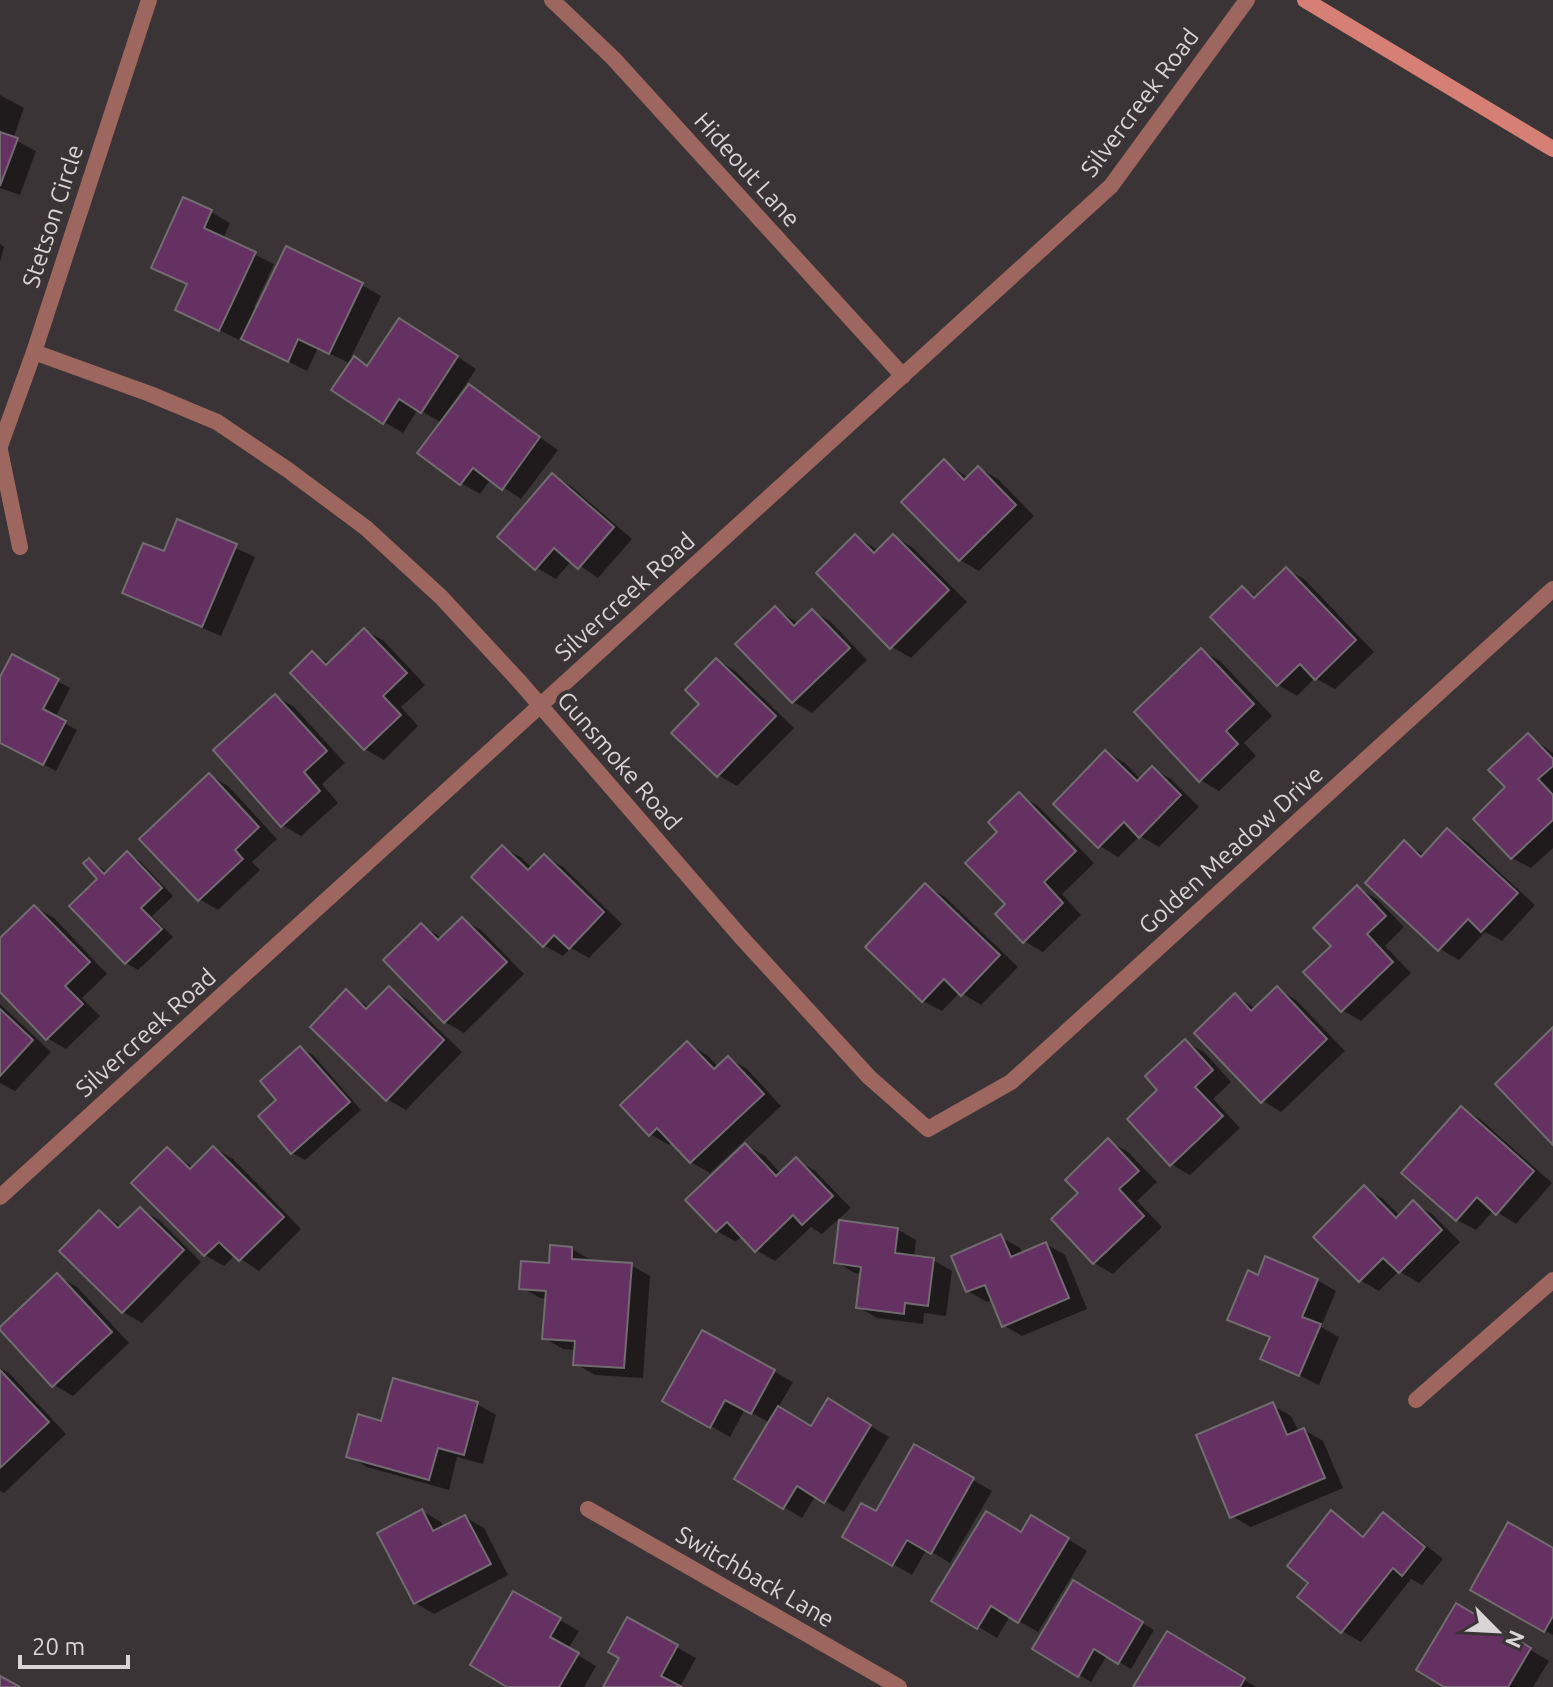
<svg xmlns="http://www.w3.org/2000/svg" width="1553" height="1687" viewBox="0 0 1553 1687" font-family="Ubuntu,sans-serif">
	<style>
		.shadow { fill: #0007 }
		.building { fill: #643162; stroke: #726c71; stroke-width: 2 }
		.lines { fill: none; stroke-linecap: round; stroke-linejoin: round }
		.minor { stroke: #9d665f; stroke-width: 16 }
		.secondary { stroke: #d68075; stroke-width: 16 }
		.labels { text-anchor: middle; stroke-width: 8; stroke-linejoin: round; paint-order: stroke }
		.street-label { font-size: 24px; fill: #d9d4d6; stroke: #3b3436 }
	</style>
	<rect width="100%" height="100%" fill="#3b3436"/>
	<g class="shadow">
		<polygon points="0,95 24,108 13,139 36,151 20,195 0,188"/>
		<polygon points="211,212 230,223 223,239 274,264 254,307 258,308 362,285 381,296 351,357 368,367 418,331 476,369 454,402 457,404 469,387 558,450 521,499 491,479 480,494 461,483 442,423 418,409 403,433 384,422 351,364 318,348 307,371 240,337 239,340 177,309 189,285 154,267"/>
		<polygon points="0,244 4,247 0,262"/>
		<polygon points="944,462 969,478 979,468 998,479 1034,516 979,571 960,560 904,502"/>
		<polygon points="552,475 571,486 632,539 598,578 572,560 556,579 537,568 500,536"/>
		<polygon points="179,522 255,557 221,636 143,603 124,592 165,554"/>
		<polygon points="856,536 879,551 893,536 912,547 967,602 911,658 892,647"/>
		<polygon points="1286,569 1305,580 1374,652 1335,689 1315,678 1297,696 1278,685 1243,588 1258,597"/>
		<polygon points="775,608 799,624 812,611 831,622 867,660 812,713 794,702 738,644"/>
		<polygon points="365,630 384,641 425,685 401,707 418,726 384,760 365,749 312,653 330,664"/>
		<polygon points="1201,650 1220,661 1272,716 1244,743 1256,756 1219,791 1200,780"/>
		<polygon points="12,657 70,688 55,718 77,730 56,771 0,742 0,681"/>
		<polygon points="717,660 735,671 794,728 737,786 718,775 702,704"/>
		<polygon points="275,696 294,707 345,763 322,784 338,803 301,836 282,825"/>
		<polygon points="1528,735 1553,753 1553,848 1531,868 1512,858 1508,788"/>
		<polygon points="1106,752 1125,763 1141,780 1152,769 1171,779 1199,807 1159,847 1140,836 1118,857 1100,846"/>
		<polygon points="209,775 228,786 277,839 252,862 260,870 218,910 199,899"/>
		<polygon points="1019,795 1038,806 1094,863 1062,894 1081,915 1043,952 1024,941 1008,904 1000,832"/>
		<polygon points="1448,831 1467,842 1535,905 1502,941 1485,932 1459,960 1440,949 1404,843 1425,855"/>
		<polygon points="503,847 522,858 533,869 544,856 563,867 622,924 589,958 571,948 563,956 544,945"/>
		<polygon points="128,854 140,861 173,896 152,916 173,937 138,970 126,963 100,879 90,860 108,873"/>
		<polygon points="926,886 945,897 1018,967 981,1005 960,992 942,1011 923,1001"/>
		<polygon points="1358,888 1377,899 1404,927 1385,946 1411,973 1361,1021 1342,1010 1333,946"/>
		<polygon points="35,907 54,918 107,974 82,998 100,1016 66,1049 47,1038 0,989 0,941"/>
		<polygon points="462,919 481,930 524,974 464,1033 445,1022 422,925 443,939"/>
		<polygon points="389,989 408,1000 462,1052 406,1110 387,1099 346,992 370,1008"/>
		<polygon points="1277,989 1296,1000 1345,1051 1281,1112 1263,1101 1235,995 1256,1009"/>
		<polygon points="0,1004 51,1052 15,1091 0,1083"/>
		<polygon points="1185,1042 1204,1052 1231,1082 1213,1099 1240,1128 1190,1175 1171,1164 1160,1090"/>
		<polygon points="688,1044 707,1055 718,1067 728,1058 747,1069 781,1106 710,1173 691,1162 672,1142 669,1145 650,1134"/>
		<polygon points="300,1048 313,1055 361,1110 305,1160 292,1153 279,1100"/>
		<polygon points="1461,1109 1480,1119 1552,1183 1516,1224 1494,1210 1476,1230 1457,1220"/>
		<polygon points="1109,1141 1128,1152 1157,1182 1137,1201 1162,1227 1113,1274 1094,1263 1081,1194"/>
		<polygon points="746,1145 765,1156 781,1174 797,1160 815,1171 851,1208 822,1234 811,1227 775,1261 756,1250 742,1236 736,1242 717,1231"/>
		<polygon points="214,1148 233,1159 301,1229 259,1271 235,1255 224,1266 205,1255 167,1149 194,1168"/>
		<polygon points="1364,1188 1383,1199 1400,1216 1413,1203 1432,1214 1460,1242 1419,1283 1399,1271 1379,1291 1360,1280"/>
		<polygon points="140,1209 159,1220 201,1262 142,1323 123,1312 100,1212 122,1227"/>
		<polygon points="897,1229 916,1240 914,1258 933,1260 952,1271 946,1316 924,1313 923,1324 877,1318 858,1307 862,1274 855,1273 836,1262"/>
		<polygon points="1001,1237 1020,1248 1023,1254 1046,1244 1065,1255 1087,1309 1022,1336 1003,1325 993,1299 987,1302 968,1291"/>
		<polygon points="572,1249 591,1260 591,1262 631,1265 650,1276 643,1378 595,1375 576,1364 576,1350 563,1349 544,1338 547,1299 540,1298 521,1287"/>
		<polygon points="58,1276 77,1287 129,1343 73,1396 54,1385"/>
		<polygon points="1259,1277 1317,1280 1336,1291 1321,1327 1339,1337 1319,1385 1262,1358 1271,1339 1230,1319"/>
		<polygon points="703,1332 793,1382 778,1408 812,1428 829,1401 889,1437 844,1512 816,1495 802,1518 737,1479 770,1423 745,1409 730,1437 665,1400"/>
		<polygon points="0,1368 9,1373 66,1434 4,1493 0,1491"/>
		<polygon points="477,1404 496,1415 483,1464 457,1457 449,1490 367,1467 348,1456 382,1423"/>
		<polygon points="1272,1405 1291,1416 1299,1432 1304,1430 1323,1441 1343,1488 1251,1527 1232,1516"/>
		<polygon points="915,1447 992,1491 950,1563 927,1549 912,1575 844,1536 877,1514"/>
		<polygon points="422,1511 441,1522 444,1528 465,1517 484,1528 508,1575 434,1614 415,1603"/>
		<polygon points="1331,1513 1366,1537 1383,1515 1402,1526 1443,1559 1422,1585 1411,1579 1361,1642 1342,1631 1311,1583"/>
		<polygon points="1050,1528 1087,1551 1038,1632 1010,1616 997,1638 934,1600 1022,1534"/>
		<polygon points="1553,1550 1553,1635 1472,1589"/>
		<polygon points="1074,1582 1154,1630 1131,1669 1107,1655 1091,1682 1035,1648"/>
		<polygon points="514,1594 579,1631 568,1649 596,1666 584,1687 511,1687"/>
		<polygon points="1457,1606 1549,1661 1533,1687 1448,1687"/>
		<polygon points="628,1620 696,1658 680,1687 605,1687 621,1658"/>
		<polygon points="1186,1644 1256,1687 1135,1687"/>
	</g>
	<g class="building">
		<polygon points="0,132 18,138 0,186"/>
		<polygon points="183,197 212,210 204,228 256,252 219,331 175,310 187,284 151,268"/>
		<polygon points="286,246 363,283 329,354 298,339 288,362 241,339"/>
		<polygon points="399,318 458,356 421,413 399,399 383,424 331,390 354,356 367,366"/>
		<polygon points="469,384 540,437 502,490 473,468 460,485 417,453"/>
		<polygon points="944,459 964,480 978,466 1016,505 959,561 901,502"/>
		<polygon points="552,473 614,527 578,569 554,548 535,570 497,537"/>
		<polygon points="177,519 237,544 202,627 122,593 143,543 164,551"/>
		<polygon points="855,534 874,553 893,534 949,590 890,649 816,573"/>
		<polygon points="1286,567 1356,640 1315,680 1300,664 1277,686 1210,617 1242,586 1254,598"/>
		<polygon points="775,606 794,626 812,609 850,648 792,703 735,644"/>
		<polygon points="364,628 407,673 383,696 401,715 364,750 290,673 312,651 326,665"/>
		<polygon points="1201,648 1254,704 1226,731 1238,744 1199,782 1134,712"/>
		<polygon points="12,654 59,679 43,709 66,721 43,765 0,743 0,677"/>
		<polygon points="716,658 776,716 717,777 671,733 699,704 685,690"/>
		<polygon points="275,694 327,751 304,772 320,791 281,827 213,750"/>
		<polygon points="1528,733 1553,759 1553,766 1538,779 1553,795 1553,820 1511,859 1473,819 1505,787 1488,770"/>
		<polygon points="1105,750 1137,781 1152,766 1181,795 1139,838 1124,822 1098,848 1053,804"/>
		<polygon points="209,773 259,827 235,850 243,859 198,901 139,839"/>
		<polygon points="1019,792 1076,851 1044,882 1063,903 1023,943 995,914 1005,904 965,863 997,832 988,822"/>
		<polygon points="1447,828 1518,893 1481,932 1468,919 1438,951 1365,883 1404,840 1421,857"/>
		<polygon points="502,845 528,870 544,854 604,912 569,949 554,935 543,947 471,877"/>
		<polygon points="127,851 162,888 141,908 162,929 125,964 69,906 97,879 83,863 89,858 104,874"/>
		<polygon points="925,883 1000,955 961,996 944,979 922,1002 865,947"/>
		<polygon points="1357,885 1386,916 1367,934 1393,962 1341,1012 1303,972 1331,946 1313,928"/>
		<polygon points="34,905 90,962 65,986 83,1004 46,1040 0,992 0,938"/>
		<polygon points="462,917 507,962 444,1023 383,960 421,923 438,940"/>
		<polygon points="389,986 444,1040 386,1101 310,1027 346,989 366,1009"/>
		<polygon points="1277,986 1327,1039 1261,1103 1194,1033 1235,993 1251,1011"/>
		<polygon points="0,1009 33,1040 0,1076"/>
		<polygon points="1553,1027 1553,1145 1495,1084"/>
		<polygon points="1185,1039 1213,1070 1195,1087 1223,1116 1170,1166 1127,1119 1157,1090 1145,1076"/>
		<polygon points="687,1041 714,1069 728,1056 764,1094 690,1163 657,1128 649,1136 620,1105"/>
		<polygon points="300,1046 350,1102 291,1154 258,1116 276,1100 260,1081"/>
		<polygon points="1461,1106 1534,1171 1496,1215 1477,1197 1456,1221 1401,1173"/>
		<polygon points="1108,1138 1139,1171 1119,1189 1144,1216 1093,1264 1051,1219 1078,1193 1065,1180"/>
		<polygon points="745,1143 776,1176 796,1157 833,1196 802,1225 793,1215 755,1252 727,1222 716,1232 685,1200"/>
		<polygon points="213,1146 284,1217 239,1261 219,1242 204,1256 131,1183 167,1147 190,1169"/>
		<polygon points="1364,1185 1396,1218 1413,1200 1442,1230 1399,1273 1383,1258 1359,1282 1313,1237"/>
		<polygon points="140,1207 184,1250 122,1313 59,1251 99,1210 118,1228"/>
		<polygon points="839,1220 898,1228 895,1253 934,1258 928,1306 905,1303 904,1314 856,1308 861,1267 834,1263"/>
		<polygon points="1001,1234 1011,1257 1046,1242 1069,1298 1002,1327 985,1285 966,1292 951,1256"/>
		<polygon points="550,1245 572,1247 572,1259 632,1263 624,1368 573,1365 575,1341 542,1339 546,1291 519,1289 521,1261 549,1263"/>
		<polygon points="1265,1256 1318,1279 1302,1317 1321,1324 1299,1376 1260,1359 1270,1337 1227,1320 1248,1270 1258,1275"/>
		<polygon points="57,1273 112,1332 52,1387 0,1330 0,1327"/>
		<polygon points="702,1330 775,1370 751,1414 725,1400 710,1428 662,1401"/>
		<polygon points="0,1370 49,1422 0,1468"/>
		<polygon points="393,1378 478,1402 464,1455 438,1448 429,1480 346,1457 358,1414 381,1421"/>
		<polygon points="828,1398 871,1425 824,1503 797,1486 783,1509 734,1479 778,1406 811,1426"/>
		<polygon points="1273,1402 1287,1435 1304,1428 1325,1478 1230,1518 1196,1435"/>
		<polygon points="914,1444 974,1478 931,1554 907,1540 892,1566 842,1537 861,1503 876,1511"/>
		<polygon points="422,1509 433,1531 465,1515 491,1564 414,1604 377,1533"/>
		<polygon points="1331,1510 1363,1537 1383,1512 1425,1547 1402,1576 1393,1568 1341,1633 1297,1597 1308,1583 1287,1566"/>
		<polygon points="986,1511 1021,1532 1031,1515 1069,1538 1018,1623 991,1606 977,1629 931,1601"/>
		<polygon points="1508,1522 1553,1548 1553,1616 1544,1632 1470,1590"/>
		<polygon points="1073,1580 1143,1622 1118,1664 1094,1649 1078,1677 1032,1649"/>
		<polygon points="513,1591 561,1618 550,1637 579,1653 559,1687 507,1687 470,1665"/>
		<polygon points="1456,1603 1531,1648 1508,1687 1444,1687 1416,1670"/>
		<polygon points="627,1617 678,1645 661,1676 682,1687 603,1687 619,1658 608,1652"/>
		<polygon points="1167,1631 1245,1678 1240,1687 1133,1687"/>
		<polygon points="0,1676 20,1687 0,1687"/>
	</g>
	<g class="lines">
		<g class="minor">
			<polyline points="552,0 613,58 903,376"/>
			<polyline points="34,352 150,394 217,422 288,470 366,528 441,597 519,681 741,937 869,1077 928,1129 1011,1082 1553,589"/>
			<polyline points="0,446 34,352 149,0"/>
			<polyline points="0,450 20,547"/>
			<polyline points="0,1197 1111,186 1247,0"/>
			<polyline points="1416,1400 1553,1280"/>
			<polyline points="588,1509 899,1687"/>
		</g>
		<polyline class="secondary" points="1305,0 1553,149"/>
	</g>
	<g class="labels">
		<g class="street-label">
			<text transform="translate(1140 103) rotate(-53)" y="8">Silvercreek Road</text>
			<text transform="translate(747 170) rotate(48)" y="8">Hideout Lane</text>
			<text transform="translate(53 216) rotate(-72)" y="8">Stetson Circle</text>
			<text transform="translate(625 597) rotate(-42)" y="8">Silvercreek Road</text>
			<text transform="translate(619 761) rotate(49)" y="8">Gunsmoke Road</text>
			<text transform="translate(1231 850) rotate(-42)" y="8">Golden Meadow Drive</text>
			<text transform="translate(146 1033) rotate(-42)" y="8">Silvercreek Road</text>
			<text transform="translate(755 1577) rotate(30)" y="8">Switchback Lane</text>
		</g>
	</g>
	<g transform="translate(1497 1631) rotate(114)" stroke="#3b3436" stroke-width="6" paint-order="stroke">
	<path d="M0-6L14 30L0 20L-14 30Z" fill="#d9d4d6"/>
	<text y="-12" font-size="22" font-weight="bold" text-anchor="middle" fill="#d9d4d6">N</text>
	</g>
	<path d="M20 1655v12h108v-12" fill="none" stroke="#d9d4d6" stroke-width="4"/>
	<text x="32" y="1655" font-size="24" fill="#d9d4d6" stroke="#3b3436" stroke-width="6" paint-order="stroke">20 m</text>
</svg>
